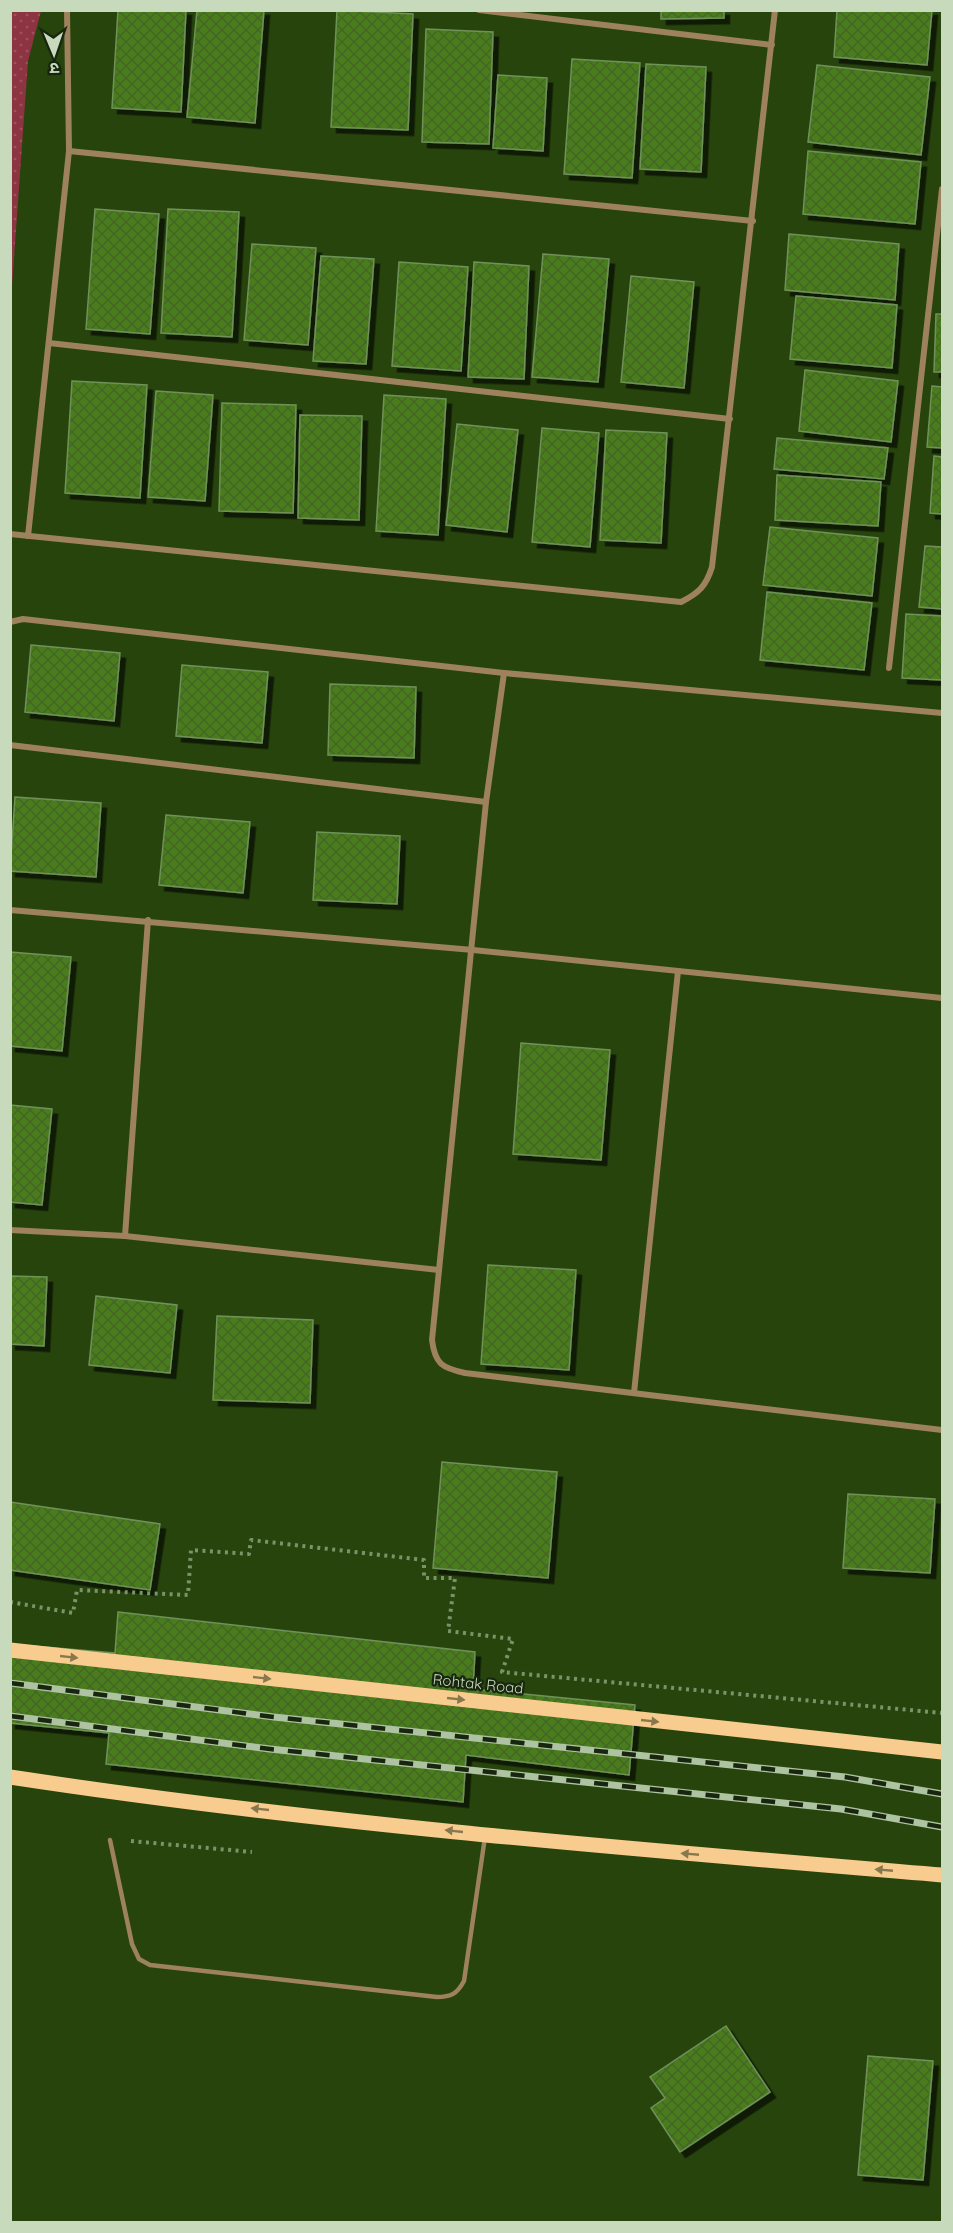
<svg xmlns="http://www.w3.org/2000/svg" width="953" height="2233" viewBox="0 0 953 2233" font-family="Quicksand,'Noto Sans Devanagari',sans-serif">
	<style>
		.park { fill: url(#park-dots) }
		.building { fill: url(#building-cross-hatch); stroke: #6f9159; stroke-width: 1.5; filter: url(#shadow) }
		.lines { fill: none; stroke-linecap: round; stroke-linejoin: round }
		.path { stroke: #7b9369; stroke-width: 4; stroke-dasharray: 3 4.5; stroke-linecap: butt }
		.lane { stroke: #9e825d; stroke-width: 4.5 }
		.street { stroke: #9e825d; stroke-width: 6 }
		.primary { stroke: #f8cb8e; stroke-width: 15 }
		.rail-casing { stroke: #aec3a1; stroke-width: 7 }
		.rail { stroke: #19260f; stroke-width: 4.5; stroke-dasharray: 14; stroke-linecap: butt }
		.oneway { fill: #88784e }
		.labels { text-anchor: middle; stroke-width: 4.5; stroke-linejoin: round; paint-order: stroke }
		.street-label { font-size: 15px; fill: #c7dabc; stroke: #19260f }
	</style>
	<defs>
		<pattern id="park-dots" width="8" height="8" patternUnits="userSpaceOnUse" patternTransform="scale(1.5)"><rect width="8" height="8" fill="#8d3442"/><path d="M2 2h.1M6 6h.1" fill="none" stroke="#9c515b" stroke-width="1.8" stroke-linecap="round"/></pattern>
		<pattern id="building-cross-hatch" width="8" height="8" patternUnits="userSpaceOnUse" patternTransform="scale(1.5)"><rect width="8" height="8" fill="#4a7d1d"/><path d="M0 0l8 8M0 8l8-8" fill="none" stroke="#446528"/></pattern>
		<filter id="shadow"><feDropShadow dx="5.5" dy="5.5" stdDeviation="0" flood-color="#0009"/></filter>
	</defs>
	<rect width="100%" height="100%" fill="#26440c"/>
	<polygon class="park" points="11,10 41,11 28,61 11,300"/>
	<g class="building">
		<polygon points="118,10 186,10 181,112 112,108"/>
		<polygon points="197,10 264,10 255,123 187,117"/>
		<polygon points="337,10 413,14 408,130 331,127"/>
		<polygon points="661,10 724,10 724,18 661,19"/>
		<polygon points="837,10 932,10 927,65 834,57"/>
		<polygon points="426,29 493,32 489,144 422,142"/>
		<polygon points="572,59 640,63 632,178 564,174"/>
		<polygon points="646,64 706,67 701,172 640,169"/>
		<polygon points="817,65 930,77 921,155 808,142"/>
		<polygon points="498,75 547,78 543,151 493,148"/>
		<polygon points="808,151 921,162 915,224 803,214"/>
		<polygon points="95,209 159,214 150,334 86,329"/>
		<polygon points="168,209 239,212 232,337 161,333"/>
		<polygon points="789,234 899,244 895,300 785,290"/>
		<polygon points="252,244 316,248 308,345 244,340"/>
		<polygon points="543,254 609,259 598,382 532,377"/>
		<polygon points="321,256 374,259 366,364 313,361"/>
		<polygon points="399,262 468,267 461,371 392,366"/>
		<polygon points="474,262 529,266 524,379 468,377"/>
		<polygon points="631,276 694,282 684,388 621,382"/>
		<polygon points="796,296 897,305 892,368 790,359"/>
		<polygon points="936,314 942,314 942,372 934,372"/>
		<polygon points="805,370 898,381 891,442 799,431"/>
		<polygon points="72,381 147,385 140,498 65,493"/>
		<polygon points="932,386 942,387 942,448 927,447"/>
		<polygon points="156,391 213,395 205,501 148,497"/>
		<polygon points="384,395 446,399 438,535 376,531"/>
		<polygon points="222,403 296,405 293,513 219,511"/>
		<polygon points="300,415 362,416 359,520 298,518"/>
		<polygon points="457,424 518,430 507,532 446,525"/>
		<polygon points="542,428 599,433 590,547 532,542"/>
		<polygon points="606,430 667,433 661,543 600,540"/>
		<polygon points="777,438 888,448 884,479 774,469"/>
		<polygon points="934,456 942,457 942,514 930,513"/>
		<polygon points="777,475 881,482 878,526 775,520"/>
		<polygon points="770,527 878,538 872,596 763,585"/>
		<polygon points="925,546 942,547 942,609 919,607"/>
		<polygon points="767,592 872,603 864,670 760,660"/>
		<polygon points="906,614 942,616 942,680 902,678"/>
		<polygon points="31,645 120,653 114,721 25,712"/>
		<polygon points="182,665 268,672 262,743 176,736"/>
		<polygon points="330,684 416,687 414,758 328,755"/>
		<polygon points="15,797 101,803 96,877 10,871"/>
		<polygon points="166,815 250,822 243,893 159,885"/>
		<polygon points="317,832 400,836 397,904 313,900"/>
		<polygon points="10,952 71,957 62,1051 10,1046"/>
		<polygon points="521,1043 610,1050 601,1160 513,1154"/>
		<polygon points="10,1105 52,1109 42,1205 10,1202"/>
		<polygon points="488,1265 576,1270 569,1370 481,1364"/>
		<polygon points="10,1276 47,1277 44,1346 10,1344"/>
		<polygon points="96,1296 177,1305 170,1373 89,1365"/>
		<polygon points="217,1316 313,1320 310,1403 213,1400"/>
		<polygon points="442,1462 557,1472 548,1578 433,1568"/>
		<polygon points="848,1494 935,1499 930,1573 843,1568"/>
		<polygon points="10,1502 160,1524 150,1590 10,1570"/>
		<polygon points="118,1612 475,1652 473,1689 635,1705 629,1775 466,1755 463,1802 106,1764 109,1733 10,1723 10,1644 115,1653"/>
		<polygon points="726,2026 770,2092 680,2152 651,2108 665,2098 650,2077"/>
		<polygon points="868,2056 933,2061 923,2180 858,2175"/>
	</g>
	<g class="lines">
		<g class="path">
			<polyline points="10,1602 73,1613 77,1590 188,1595 191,1550 249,1554 251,1540 424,1560 424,1578 455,1578 448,1631 513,1639 502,1672 942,1713"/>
			<polyline points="131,1841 252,1852"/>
		</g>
		<path class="lane" d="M110 1840 132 1944 139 1959 150 1965 437 1997C451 1997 457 1994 464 1981L485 1837"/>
		<g class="street">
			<polyline points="479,10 772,45"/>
			<polyline points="69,151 753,221"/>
			<polyline points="49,343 730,419"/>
			<path d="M10 534 681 602C699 593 706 586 712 567L775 10"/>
			<polyline points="28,536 69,151 67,10"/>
			<polyline points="10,622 23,619 504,673"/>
			<polyline points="889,668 942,189"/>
			<path d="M942 713 504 673 486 802 432 1340C435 1364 442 1368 465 1373L942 1430"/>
			<polyline points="10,745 486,802"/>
			<polyline points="10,910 473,950 942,998"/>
			<polyline points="10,1230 125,1236 439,1270"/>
			<polyline points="125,1236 148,920"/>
			<polyline points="634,1393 678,971"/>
		</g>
		<g class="primary">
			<polyline points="10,1650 942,1752"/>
			<path d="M10 1777C319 1824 631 1849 942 1875"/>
		</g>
		<g class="rail-casing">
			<g id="rail">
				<polyline points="10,1683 274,1717 845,1777 942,1794"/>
				<polyline points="10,1716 270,1749 841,1809 942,1827"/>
			</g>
		</g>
		<use href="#rail" class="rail"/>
	</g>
	<defs><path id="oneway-solid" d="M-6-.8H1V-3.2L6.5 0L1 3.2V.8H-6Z" transform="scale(1.5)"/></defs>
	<g class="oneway">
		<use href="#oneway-solid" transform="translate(69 1657) rotate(6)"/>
		<use href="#oneway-solid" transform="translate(262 1678) rotate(6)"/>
		<use href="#oneway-solid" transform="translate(456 1699) rotate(6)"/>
		<use href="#oneway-solid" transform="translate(650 1721) rotate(6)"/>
		<use href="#oneway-solid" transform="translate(260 1809) rotate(-174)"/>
		<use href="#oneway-solid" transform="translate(454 1831) rotate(-174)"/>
		<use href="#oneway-solid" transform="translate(690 1854) rotate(-175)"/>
		<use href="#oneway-solid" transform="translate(884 1870) rotate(-175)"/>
	</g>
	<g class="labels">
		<g class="street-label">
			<text transform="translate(478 1684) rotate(6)" y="5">Rohtak Road</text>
		</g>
	</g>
	<rect width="953" height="2233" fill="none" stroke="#c7dabc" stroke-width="24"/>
	<g transform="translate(54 54) rotate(178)" stroke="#19260f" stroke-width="4.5" paint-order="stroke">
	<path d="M0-4.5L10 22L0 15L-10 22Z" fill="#c7dabc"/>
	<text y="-9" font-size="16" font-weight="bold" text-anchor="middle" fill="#c7dabc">उ</text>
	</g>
</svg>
